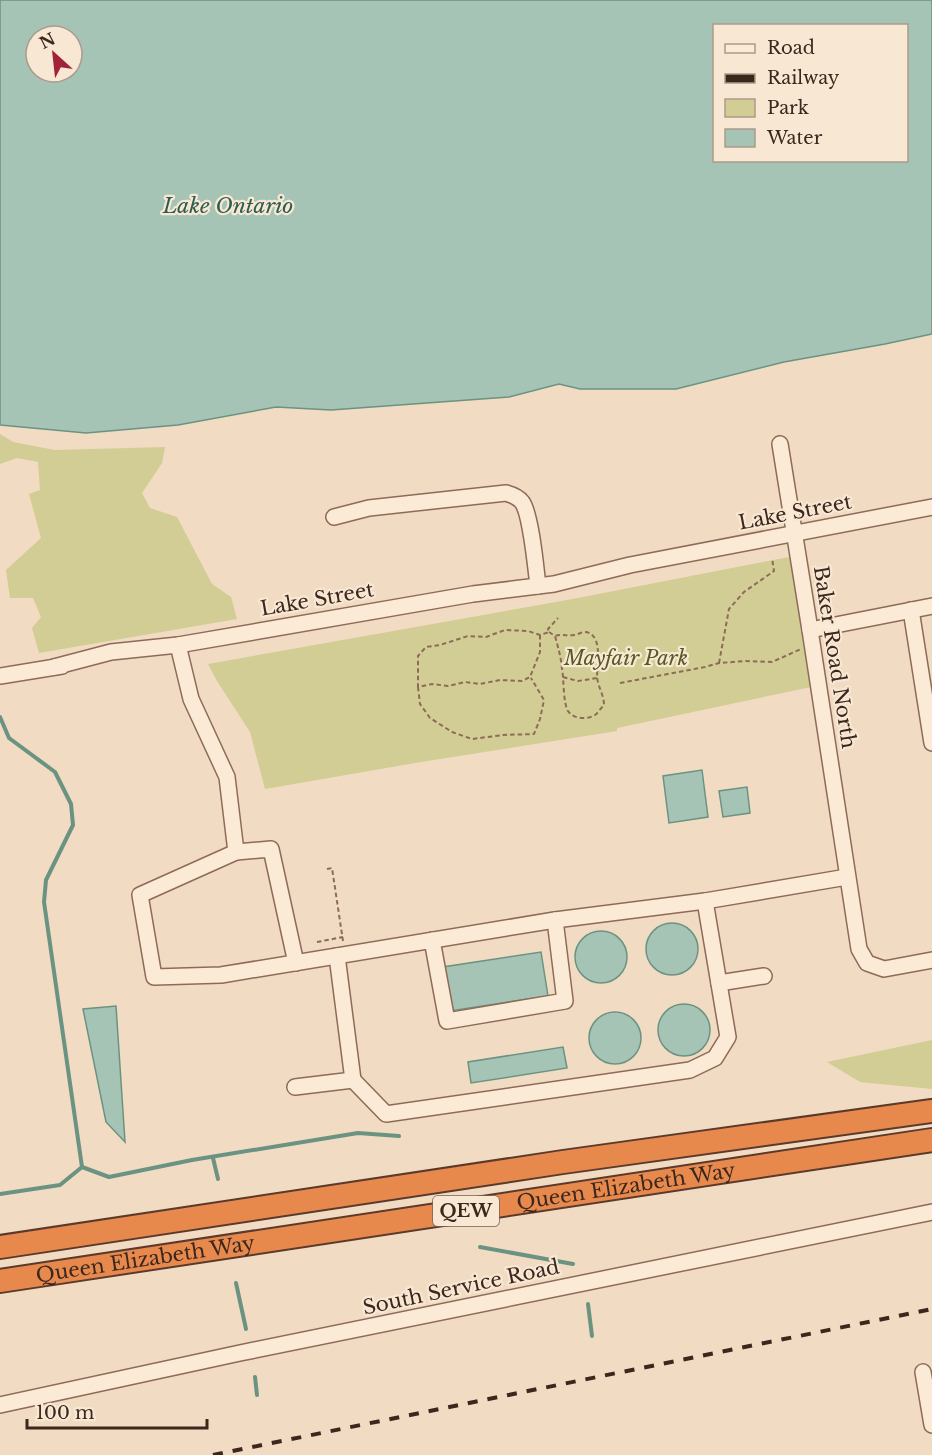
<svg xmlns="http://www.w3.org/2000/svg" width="932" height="1455" viewBox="0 0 932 1455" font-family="'Libre Baskerville',serif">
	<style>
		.green { fill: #d1cd95 }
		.water { fill: #a5c4b5; stroke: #6b9382; stroke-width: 1.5; fill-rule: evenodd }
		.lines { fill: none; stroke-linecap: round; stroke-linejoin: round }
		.stream { stroke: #6b9382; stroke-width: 4 }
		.minor-casing { stroke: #8d6b58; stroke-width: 18 }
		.highway-casing { stroke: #5b3a2c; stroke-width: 26 }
		.path { stroke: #8d6b58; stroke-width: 2; stroke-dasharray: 4.5 3; stroke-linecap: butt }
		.minor { stroke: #fbead6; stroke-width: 15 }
		.highway { stroke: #e7894d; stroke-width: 22 }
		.rail { stroke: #3c271d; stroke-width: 4; stroke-dasharray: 10 10; stroke-linecap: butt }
		.labels { text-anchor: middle; stroke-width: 4.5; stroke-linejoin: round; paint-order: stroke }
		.shield { fill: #f8e7d3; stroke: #746154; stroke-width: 1.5 }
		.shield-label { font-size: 18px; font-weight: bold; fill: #3c271d }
		.street-label { font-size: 20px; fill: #3c271d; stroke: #f8e7d3 }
		.park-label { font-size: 20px; font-style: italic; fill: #555a22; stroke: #f8e7d3 }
		.water-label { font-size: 21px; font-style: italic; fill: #2b5d51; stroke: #f8e7d3 }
	</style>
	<rect width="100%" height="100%" fill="#f1dbc2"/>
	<g class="green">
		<polygon points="0,434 13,442 55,450 165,447 162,463 142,493 150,508 177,517 212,584 231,597 237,619 39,653 32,628 41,617 33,598 10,598 6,570 41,538 29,494 40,490 38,462 17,458 0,464"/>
		<polygon points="789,557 791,559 811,687 617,728 617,731 421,762 265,789 250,732 217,681 208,664 578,598"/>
		<polygon points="932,1040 932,1089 860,1082 827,1062"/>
	</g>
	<g class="water">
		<path d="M0 0H932V334L885 344 784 362 676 389H580L559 384 509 397 331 410 276 407 178 425 86 433 0 425ZM714 26H906V160H714ZM36 36H72V72H36Z"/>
		<polygon points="702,770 708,817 669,823 663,776"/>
		<polygon points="747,787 750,813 723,817 719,791"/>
		<circle cx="672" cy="949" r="26"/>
		<circle cx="601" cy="957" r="26"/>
		<polygon points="541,952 548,996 450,1011 443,967"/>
		<circle cx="684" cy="1030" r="26"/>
		<polygon points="116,1006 125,1142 106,1122 83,1009"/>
		<circle cx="615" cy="1038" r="26"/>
		<polygon points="563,1047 567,1068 471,1083 468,1062"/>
	</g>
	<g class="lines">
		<g class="stream">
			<polyline points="0,717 9,738 55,772 71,804 73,825 46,880 44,902 82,1167"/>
			<polyline points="213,1158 218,1179"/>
			<polyline points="82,1167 109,1177 192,1160 358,1133 399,1136"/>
			<polyline points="0,1194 60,1185 82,1167"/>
			<polyline points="480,1247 573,1264"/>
			<polyline points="236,1283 246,1329"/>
			<polyline points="588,1304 592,1336"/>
			<polyline points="255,1377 257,1395"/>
		</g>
		<g class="minor-casing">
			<g id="minor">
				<polyline points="780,444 810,630 859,949 867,963 884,969 932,960"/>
				<path d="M334 517 369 508 506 493C513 495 518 497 522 502 531 514 536 570 538 586"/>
				<polyline points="911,610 932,743"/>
				<polyline points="810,630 932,606"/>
				<polyline points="178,645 191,699 227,777 236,852 271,849 296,963"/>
				<polyline points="54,667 111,652 178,645 473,594 554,584 630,565 932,507"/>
				<polyline points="0,676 62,666"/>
				<polyline points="236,852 140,895 154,977 221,975 555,920 705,901 847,877"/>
				<polyline points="432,940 447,1021 565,1001 555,920"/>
				<polyline points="719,983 764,976"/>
				<polyline points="353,1080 386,1114 690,1070 715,1058 728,1037 705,901"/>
				<polyline points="295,1087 353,1080 337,956"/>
				<polyline points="923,1372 932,1425"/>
				<polyline points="0,1405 240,1353 932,1212"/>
			</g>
		</g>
		<g class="highway-casing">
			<g id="highway">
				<polyline points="0,1247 563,1162 932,1111"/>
				<path id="s1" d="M0 1281 932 1140"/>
			</g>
		</g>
		<g class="path">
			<path d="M549 632 555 636C558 647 561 657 562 669 564 679 563 703 568 711 573 719 587 720 595 715 598 713 601 708 604 705 604 695 598 687 597 677 597 666 604 631 583 632 580 633 577 635 574 635 567 636 561 634 555 636"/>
			<polyline points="540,635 540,652 530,677 522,681 500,680 480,684 465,682 448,686 432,684 418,687 418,656 426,647 440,645 468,636 486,637 505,630 528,631 540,635 549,632 548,629 558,618"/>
			<polyline points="719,663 729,609 744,592 774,571 772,558"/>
			<polyline points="563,677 578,681 597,678"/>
			<polyline points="620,683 705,667 719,663 746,661 772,662 801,649"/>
			<polyline points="418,687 420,704 430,718 452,732 472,739 503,735 534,734 540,719 544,700 531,678"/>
			<polyline points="327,869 332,868 343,941"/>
			<polyline points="317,942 343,937"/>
		</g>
		<use href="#minor" class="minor"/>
		<use href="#highway" class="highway"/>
		<polyline class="rail" points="213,1455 932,1309"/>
	</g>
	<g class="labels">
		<rect class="shield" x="433" y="1196" width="66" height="30" rx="4.5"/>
		<g class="shield-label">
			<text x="466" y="1217">QEW</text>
		</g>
		<g class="street-label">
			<text transform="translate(795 512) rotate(-11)" y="7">Lake Street</text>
			<text transform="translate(317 599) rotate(-10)" y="7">Lake Street</text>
			<text transform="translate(835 657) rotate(81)" y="7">Baker Road North</text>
			<text dy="7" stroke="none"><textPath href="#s1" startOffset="633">Queen Elizabeth Way</textPath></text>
			<text dy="7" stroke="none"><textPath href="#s1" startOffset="147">Queen Elizabeth Way</textPath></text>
			<text transform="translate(461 1287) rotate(-12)" y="7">South Service Road</text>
		</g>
		<g class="park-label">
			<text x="626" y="665">Mayfair Park</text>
		</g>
		<g class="water-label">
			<text x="228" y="213">Lake Ontario</text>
		</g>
	</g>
	<rect x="713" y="24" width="195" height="138" fill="#f8e7d3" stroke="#ad9a8a" stroke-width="1.5"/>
	<rect x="725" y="44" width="30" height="9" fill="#fbead6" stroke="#ad9a8a" stroke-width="1.5"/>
	<text x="767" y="54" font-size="18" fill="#3c271d">Road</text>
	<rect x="725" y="74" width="30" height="9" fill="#3c271d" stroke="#ad9a8a" stroke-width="1.5"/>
	<text x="767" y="84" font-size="18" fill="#3c271d">Railway</text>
	<rect x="725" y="99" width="30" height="18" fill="#d1cd95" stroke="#ad9a8a" stroke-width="1.5"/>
	<text x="767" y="114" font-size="18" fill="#3c271d">Park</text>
	<rect x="725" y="129" width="30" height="18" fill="#a5c4b5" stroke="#ad9a8a" stroke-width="1.5"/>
	<text x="767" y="144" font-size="18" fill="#3c271d">Water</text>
	<g transform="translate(54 54) rotate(333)"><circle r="28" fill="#f8e7d3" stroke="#ad9a8a" stroke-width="1.5"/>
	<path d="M0-4.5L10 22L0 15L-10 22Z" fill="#a12339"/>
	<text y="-9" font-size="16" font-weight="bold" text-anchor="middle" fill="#3c271d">N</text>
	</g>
	<path d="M27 1419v9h180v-9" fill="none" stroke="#3c271d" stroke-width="3"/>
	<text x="36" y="1419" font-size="18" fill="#3c271d" stroke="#f8e7d3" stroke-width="4.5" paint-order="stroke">100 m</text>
</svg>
